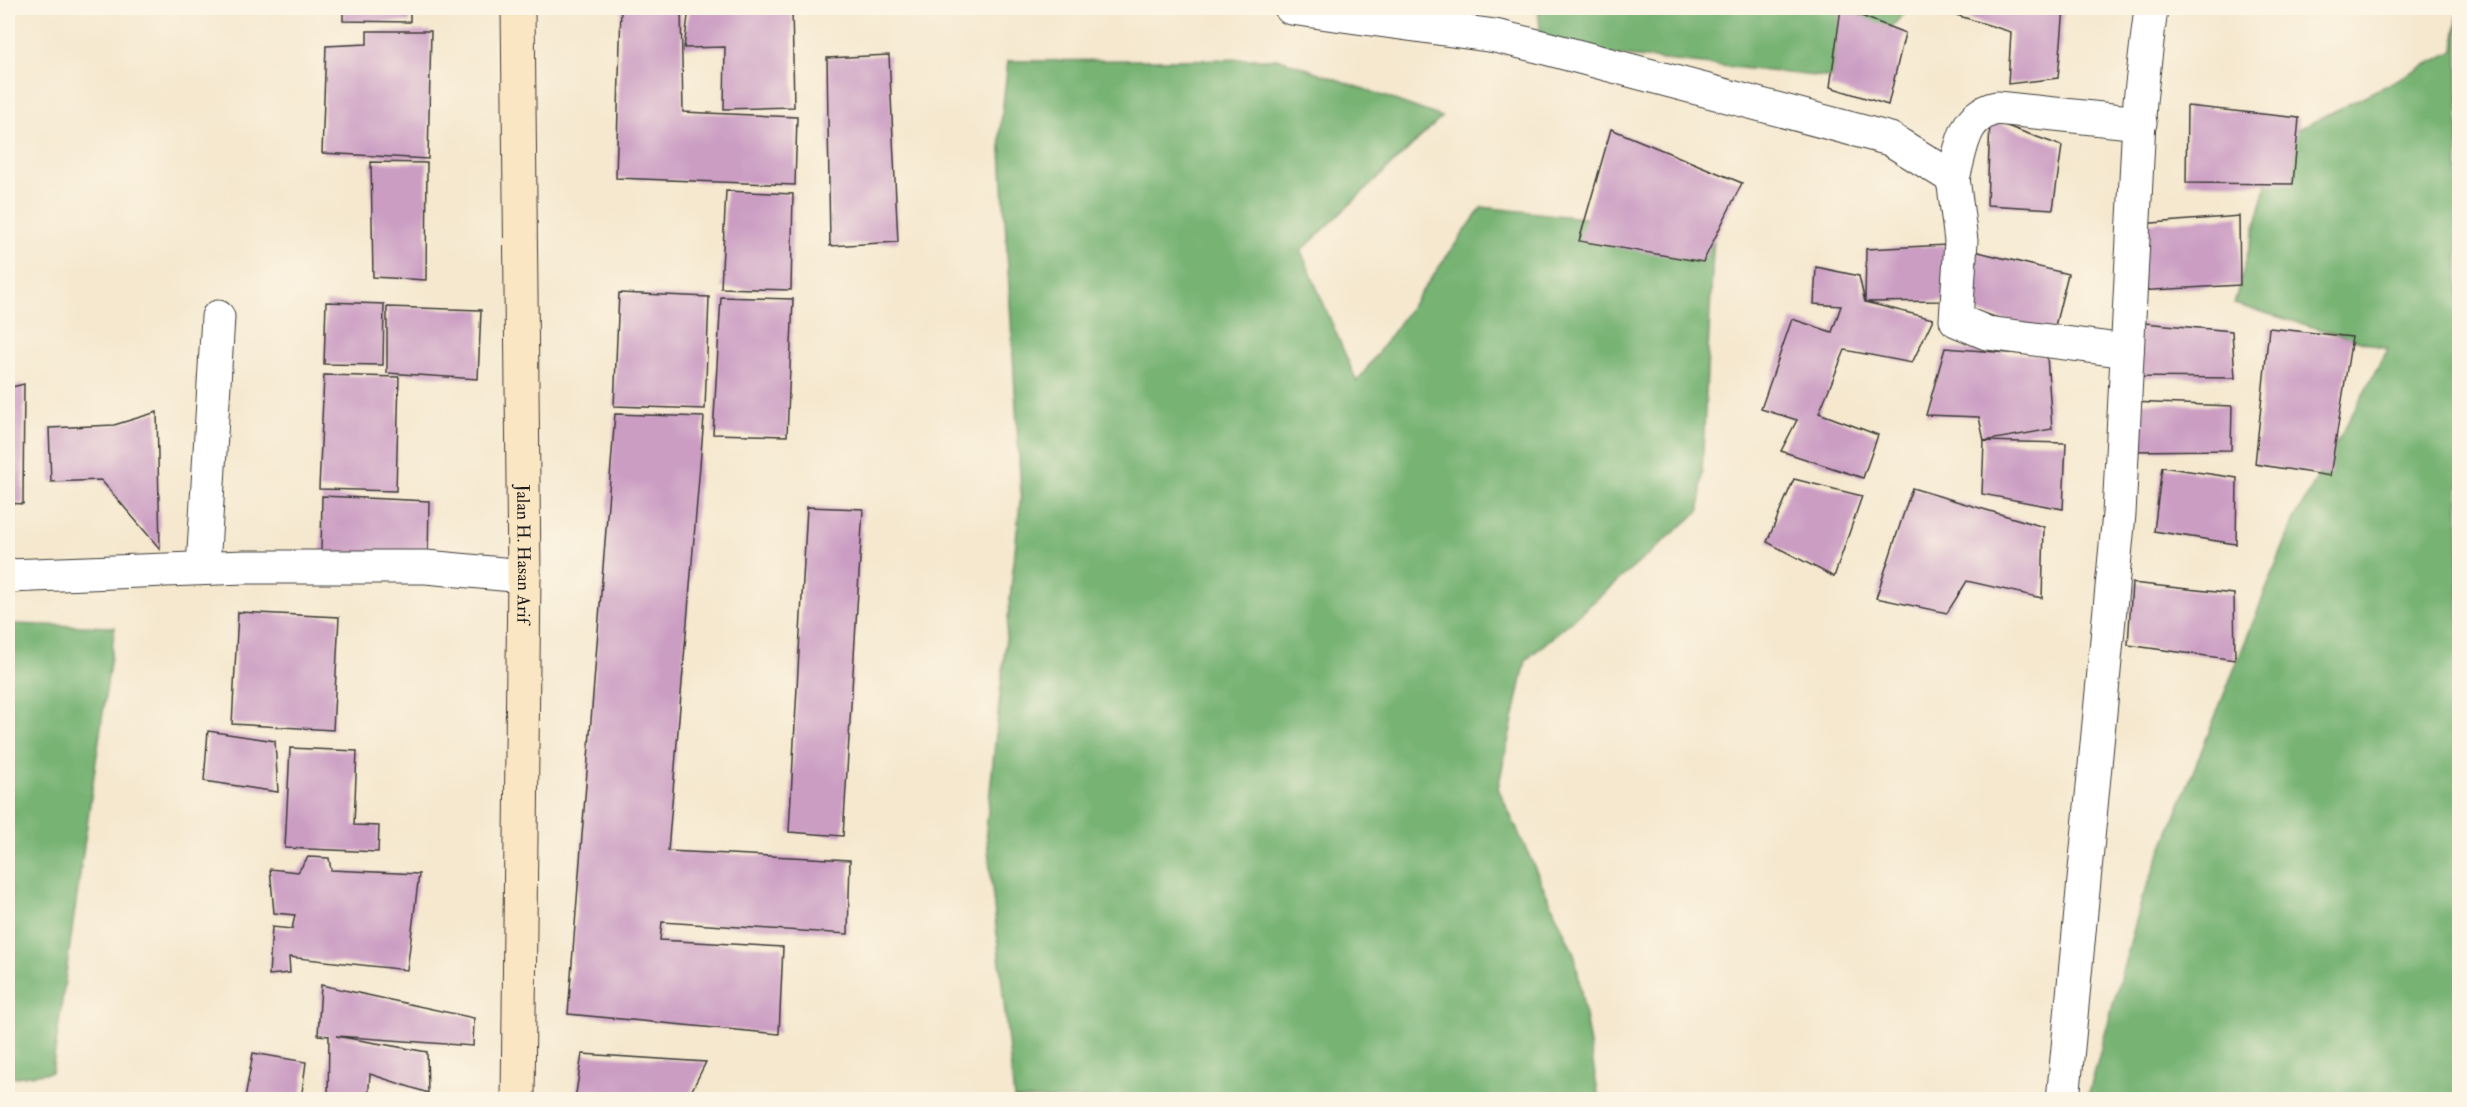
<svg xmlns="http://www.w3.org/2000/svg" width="2467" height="1107" viewBox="0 0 2467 1107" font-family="'IM FELL Double Pica',serif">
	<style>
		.forest { fill: #77b373; stroke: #4a6848; stroke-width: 1.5 }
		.building { fill: #cb9dc3 }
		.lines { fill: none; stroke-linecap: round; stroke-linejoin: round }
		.minor-casing { stroke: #3d3b37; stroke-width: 35 }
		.secondary-casing { stroke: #3d3b37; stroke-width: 35 }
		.minor { stroke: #fff; stroke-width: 33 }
		.secondary { stroke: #fbe6c4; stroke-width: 33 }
		.labels { text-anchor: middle; stroke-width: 4.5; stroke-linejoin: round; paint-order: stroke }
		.street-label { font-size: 18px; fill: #1c1c1c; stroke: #fcf5e5 }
	</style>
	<rect width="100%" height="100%" fill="#fcf5e5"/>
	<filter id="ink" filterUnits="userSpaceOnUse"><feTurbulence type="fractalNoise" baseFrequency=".0167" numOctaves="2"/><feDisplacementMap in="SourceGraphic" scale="12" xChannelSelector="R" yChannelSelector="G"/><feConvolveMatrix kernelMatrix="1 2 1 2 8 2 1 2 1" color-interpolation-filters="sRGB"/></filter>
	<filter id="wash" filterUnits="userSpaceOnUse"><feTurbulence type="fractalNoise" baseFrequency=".008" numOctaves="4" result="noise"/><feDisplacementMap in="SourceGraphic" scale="24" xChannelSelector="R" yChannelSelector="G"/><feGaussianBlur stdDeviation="1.35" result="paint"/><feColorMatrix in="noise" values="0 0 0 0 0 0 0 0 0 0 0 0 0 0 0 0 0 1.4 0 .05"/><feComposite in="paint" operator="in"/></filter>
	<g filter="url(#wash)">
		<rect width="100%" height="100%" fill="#f5e8cf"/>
		<g class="forest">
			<polygon points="1538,8 1909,8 1843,79 1542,47"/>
			<polygon points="2458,8 2459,1099 2087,1100 2142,899 2294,520 2388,349 2234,304 2279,139 2454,51"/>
			<polygon points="1280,59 1442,117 1301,251 1357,382 1482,207 1714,232 1700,510 1526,660 1498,788 1575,956 1599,1099 1014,1099 986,830 1021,493 1000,132 1008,61"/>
			<polygon points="8,624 115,627 52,1072 8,1078"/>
		</g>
		<g id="blocks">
			<g class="building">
				<polygon points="343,8 410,8 410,22 343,21"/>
				<polygon points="621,8 681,8 683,112 797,117 795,185 616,178"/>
				<polygon points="689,8 792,8 794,107 724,109 725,47 684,48"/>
				<polygon points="1841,8 1905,33 1888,105 1830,87"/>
				<polygon points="1955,8 2064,8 2058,78 2008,84 2011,32 1953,14"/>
				<polygon points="367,31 431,31 428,159 322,153 326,46 367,44"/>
				<polygon points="889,55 898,242 830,246 827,58"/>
				<polygon points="2187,106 2299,118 2293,184 2186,183"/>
				<polygon points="1990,120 2062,146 2053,209 1987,205"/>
				<polygon points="1611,129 1742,183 1703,262 1579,241"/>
				<polygon points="371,162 427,163 426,280 373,277"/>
				<polygon points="726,191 793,194 791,290 721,288"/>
				<polygon points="2239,216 2240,285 2137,291 2140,224"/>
				<polygon points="1947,245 1945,301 1865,302 1933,319 1912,363 1845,350 1819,413 1878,435 1863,478 1781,451 1797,420 1761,409 1792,319 1832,332 1841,306 1814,304 1816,267 1859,276 1865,302 1866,249"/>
				<polygon points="1970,250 2068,274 2053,334 1965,308"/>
				<polygon points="619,293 709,297 705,409 614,406"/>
				<polygon points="721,297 793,299 787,436 713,434"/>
				<polygon points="326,302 384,304 383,365 324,364"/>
				<polygon points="387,307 481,310 478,379 387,373"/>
				<polygon points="2133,322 2232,331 2235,378 2131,377"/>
				<polygon points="2269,328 2352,337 2330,476 2255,464"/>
				<polygon points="1945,348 2047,356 2052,429 1984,441 1979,417 1926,415"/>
				<polygon points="324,375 399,377 396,491 319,489"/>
				<polygon points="24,384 23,504 8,503 8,388"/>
				<polygon points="2130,402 2232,406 2231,450 2127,451"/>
				<polygon points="157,412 160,549 101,480 51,482 49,428 114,425"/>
				<polygon points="615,414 704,417 668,851 850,860 848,934 662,922 660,940 783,947 779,1034 568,1014"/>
				<polygon points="1984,441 2066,443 2063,509 1982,494"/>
				<polygon points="2162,467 2237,478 2236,544 2154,531"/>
				<polygon points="1794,479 1862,496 1834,577 1767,542"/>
				<polygon points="1912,488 2044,527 2042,598 1967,581 1947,613 1876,598"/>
				<polygon points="322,496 429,501 428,557 321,553"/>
				<polygon points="807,507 863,509 843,836 789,832"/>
				<polygon points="2132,583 2234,594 2235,660 2128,645"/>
				<polygon points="238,612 339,617 333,730 232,724"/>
				<polygon points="208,731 275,741 278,792 204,781"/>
				<polygon points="290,748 357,751 354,825 379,826 378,852 285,848"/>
				<polygon points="308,857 329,858 331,870 419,874 407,970 289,957 290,973 269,975 272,927 292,929 295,915 274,913 270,869 298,872"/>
				<polygon points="321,985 474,1018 473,1046 336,1036 427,1052 428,1093 370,1074 368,1100 328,1100 329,1036 318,1035"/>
				<polygon points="253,1053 306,1062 301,1100 245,1098"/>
				<polygon points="582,1054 706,1062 687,1100 575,1100"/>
				<polygon points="1759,1093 1780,1099 1780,1100 1758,1100"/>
			</g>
		</g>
	</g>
	<g filter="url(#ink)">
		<use href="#blocks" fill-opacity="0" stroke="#3d3b37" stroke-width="1.5"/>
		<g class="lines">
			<g class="minor-casing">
				<g id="minor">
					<polyline points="1291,8 1495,36 1542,47 1890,139 1953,178 1961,241 1956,320 1987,333 2127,351"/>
					<path d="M1953 178C1962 148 1962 115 1997 108L2140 123"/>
					<polyline points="203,568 218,317"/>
					<polyline points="8,576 245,567 426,567 524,576"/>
					<polyline points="2063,1100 2119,514 2140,101 2151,8"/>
				</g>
			</g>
			<g class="secondary-casing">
				<g id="secondary">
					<path id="s1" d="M518 8 524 576 518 1100"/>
				</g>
			</g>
			<use href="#minor" class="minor"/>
			<use href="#secondary" class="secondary"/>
		</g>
	</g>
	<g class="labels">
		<g class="street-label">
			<text dy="6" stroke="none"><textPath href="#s1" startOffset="546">Jalan H. Hasan Arif</textPath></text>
		</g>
	</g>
	<rect width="2467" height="1107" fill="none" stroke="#fcf5e5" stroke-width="30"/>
</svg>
